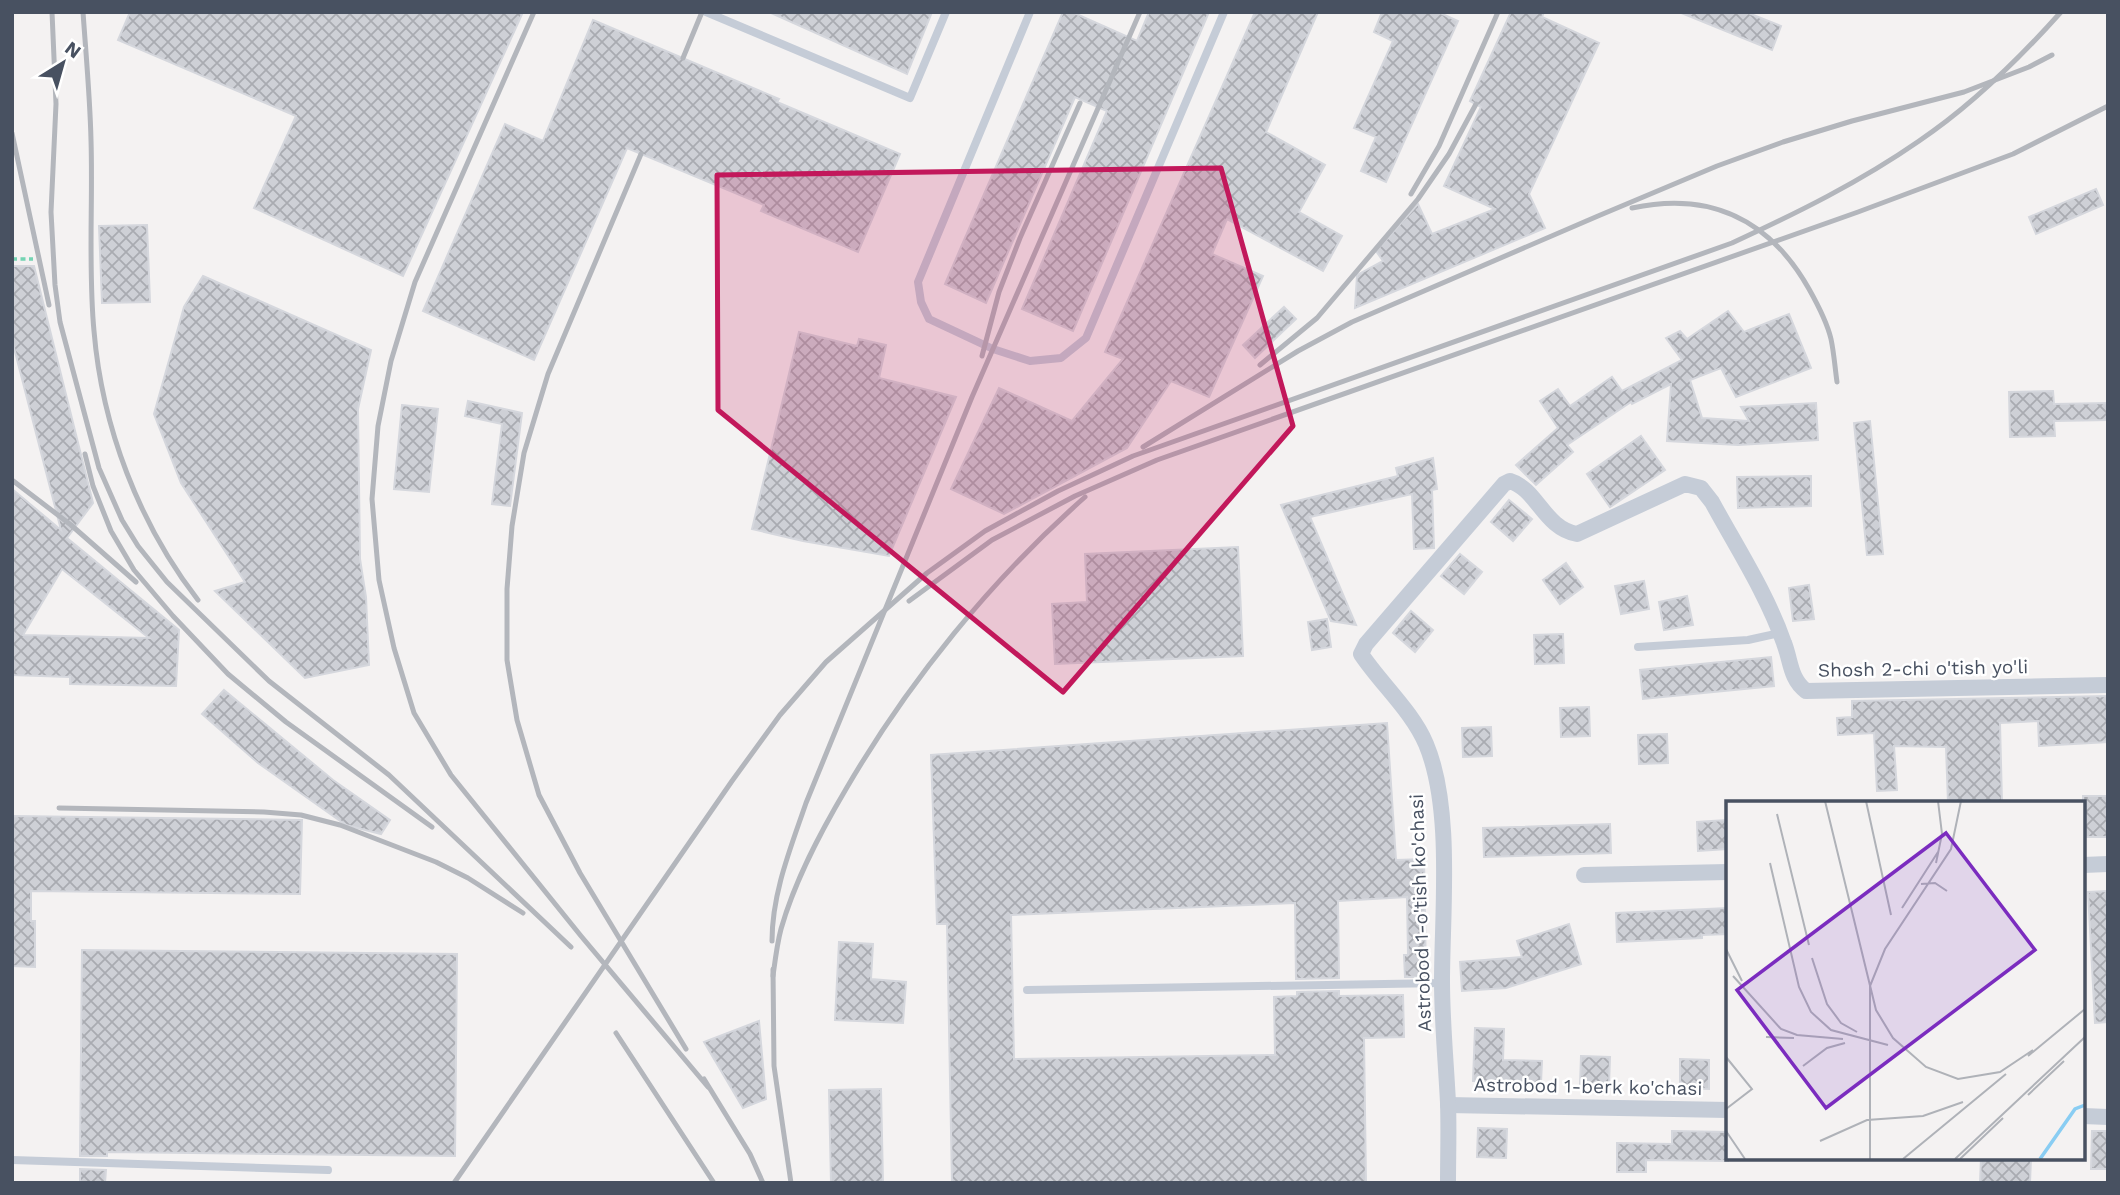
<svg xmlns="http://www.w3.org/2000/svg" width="2120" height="1195" viewBox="0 0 2120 1195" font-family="'Work Sans',sans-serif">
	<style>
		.building { fill: url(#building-cross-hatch); stroke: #d5d7dd; stroke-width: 2; fill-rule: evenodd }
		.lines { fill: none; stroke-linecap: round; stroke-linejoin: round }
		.path { stroke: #74d4b3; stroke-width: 3.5; stroke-dasharray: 5 3.5; stroke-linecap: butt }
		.service { stroke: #c5ccd7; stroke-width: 8 }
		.minor { stroke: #c5ccd7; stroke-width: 16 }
		.rail { stroke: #b3b6bc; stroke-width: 5 }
		.marked { fill: #c2185b; fill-opacity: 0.2; stroke: #c2185b; stroke-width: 5; stroke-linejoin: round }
		.labels { text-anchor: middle; stroke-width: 5; stroke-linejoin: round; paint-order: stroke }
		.street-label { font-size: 19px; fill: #485161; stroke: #fff }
		.inset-river { fill: none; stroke: #89cdf3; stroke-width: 3.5 }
		.inset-road { fill: none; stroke: #afb2b8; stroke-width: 2 }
		.view { fill: #7b2cbf; fill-opacity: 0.15; stroke: #7b2cbf; stroke-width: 3.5 }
		.inset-edge { fill: none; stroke: #485161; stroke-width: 3.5 }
	</style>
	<defs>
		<pattern id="building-cross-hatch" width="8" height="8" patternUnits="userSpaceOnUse" patternTransform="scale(1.75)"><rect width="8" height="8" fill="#ced0d6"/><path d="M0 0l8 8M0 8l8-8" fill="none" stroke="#a9abb1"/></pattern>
	</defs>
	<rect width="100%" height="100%" fill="#f4f2f2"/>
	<g class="building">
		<polygon points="130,12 523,12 403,276 254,208 296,116 118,40"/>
		<polygon points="769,12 932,12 907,74"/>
		<polygon points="1063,12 1072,12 1137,41 1149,12 1209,12 1073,331 1022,309 1107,111 1075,97 986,303 945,284"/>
		<polygon points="1255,12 1318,12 1266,132 1325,165 1299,212 1342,236 1323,271 1227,219 1212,254 1263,276 1209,397 1171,381 1127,448 1004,514 951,489 999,388 1072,421 1123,359 1105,352"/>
		<polygon points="1382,12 1438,12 1458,21 1386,182 1361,171 1376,137 1354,128 1393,41 1374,32"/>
		<polygon points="1511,12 1544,12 1542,17 1599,43 1529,194 1545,228 1355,308 1357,275 1383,261 1376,251 1418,204 1432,234 1495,209 1444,186 1481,107 1470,101"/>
		<polygon points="1679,12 1746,12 1781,26 1772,50"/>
		<polygon points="593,20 779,99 777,102 900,154 858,252 761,211 764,205 627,148 534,360 423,311 505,124 543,141"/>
		<polygon points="2096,189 2103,205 2036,234 2029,217"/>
		<polygon points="147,225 150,302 102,303 99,226"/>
		<path d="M12 266H34L93 503 67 538 179 630 176 686 70 684V677L12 675V489L61 530 12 340ZM62 569 149 638 23 635Z"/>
		<polygon points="203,276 371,350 358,409 360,559 366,597 369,665 305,678 215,591 245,582 181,483 154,414 184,307"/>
		<polygon points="1284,307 1296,319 1255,358 1243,345"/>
		<polygon points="1728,311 1744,332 1789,314 1811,368 1736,397 1721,368 1690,380 1702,418 1749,421 1741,407 1816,403 1818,440 1738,445 1667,441 1671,384 1632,404 1631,402 1567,445 1573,452 1536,485 1516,465 1558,428 1540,401 1558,389 1570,406 1612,377 1622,391 1682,360 1666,338 1680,331 1687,339"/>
		<polygon points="799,332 857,346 859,339 886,345 879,378 956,397 889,556 803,541 752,529"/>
		<polygon points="2053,391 2054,404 2108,403 2108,420 2054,421 2055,436 2010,437 2009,392"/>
		<polygon points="468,401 522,413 510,506 492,504 502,424 465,416"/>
		<polygon points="402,405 438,409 429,492 394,489"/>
		<polygon points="1870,421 1883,554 1867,555 1854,423"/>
		<polygon points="1641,436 1665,470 1610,507 1587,474"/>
		<polygon points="1433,458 1437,489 1432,490 1434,548 1414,549 1412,494 1310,517 1356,625 1331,621 1281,505 1398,476 1396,468"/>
		<polygon points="1811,476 1811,506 1738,508 1737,477"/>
		<polygon points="1509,500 1532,519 1513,541 1491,522"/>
		<polygon points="1238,547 1243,656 1055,664 1052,604 1087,602 1085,554"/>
		<polygon points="1460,554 1482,572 1464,594 1441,576"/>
		<polygon points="1566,563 1583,587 1560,604 1543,580"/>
		<polygon points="1644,581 1649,609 1621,614 1615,586"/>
		<polygon points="1809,585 1814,619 1793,621 1789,588"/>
		<polygon points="1687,596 1693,625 1664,630 1659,602"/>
		<polygon points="1411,611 1433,630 1415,652 1393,633"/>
		<polygon points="1327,619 1331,647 1312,650 1308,622"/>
		<polygon points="1563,634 1564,663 1535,664 1534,635"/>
		<polygon points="1771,657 1774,686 1643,699 1640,670"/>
		<polygon points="224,690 333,780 390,820 381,834 346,825 258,763 202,714"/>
		<polygon points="2108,696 2108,742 2039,746 2038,721 2000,723 2002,803 1948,803 1946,747 1894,746 1897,790 1877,791 1874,733 1838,735 1837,718 1852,717 1852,701"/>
		<polygon points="1589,707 1590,736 1561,737 1560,708"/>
		<polygon points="1387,723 1396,860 1424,859 1426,977 1405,977 1404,955 1408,955 1407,897 1338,901 1339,978 1296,979 1295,903 1011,915 1014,1059 1275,1055 1274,997 1297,996 1297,992 1339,991 1339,996 1403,995 1404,1037 1364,1038 1366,1183 952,1183 947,924 937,924 931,755"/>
		<polygon points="1491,727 1492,756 1463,757 1462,728"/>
		<polygon points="1667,734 1668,763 1639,764 1638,735"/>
		<polygon points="2083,796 2107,796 2108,837 2083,837"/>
		<polygon points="12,816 302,820 300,894 31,891 31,921 35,921 35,967 12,966"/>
		<polygon points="1726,820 1727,849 1698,851 1697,822"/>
		<polygon points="1610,824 1611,853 1484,857 1483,828"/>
		<polygon points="2107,891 2108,1022 2095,1023 2088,892"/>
		<polygon points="1728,908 1728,934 1702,935 1702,938 1617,942 1616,913"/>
		<polygon points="1569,924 1581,964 1506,988 1462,991 1460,962 1522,957 1517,941"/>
		<polygon points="839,942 873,944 871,979 906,982 903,1023 835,1020"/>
		<polygon points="82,950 457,954 455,1156 107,1152 107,1156 80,1156"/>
		<polygon points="759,1021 766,1099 743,1108 704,1042"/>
		<polygon points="1475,1028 1504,1029 1503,1060 1542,1061 1541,1083 1473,1081"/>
		<polygon points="1581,1056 1610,1057 1609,1086 1580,1085"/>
		<polygon points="1680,1059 1709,1060 1709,1089 1680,1088"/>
		<polygon points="881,1089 883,1183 831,1183 829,1090"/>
		<polygon points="1478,1128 1507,1129 1506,1158 1477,1157"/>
		<polygon points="1672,1131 1728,1132 1728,1161 1646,1160 1646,1172 1617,1172 1617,1143 1672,1144"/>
		<polygon points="2092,1131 2108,1131 2108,1169 2091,1169"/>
		<polygon points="1981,1158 2031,1158 2030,1183 1980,1183"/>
		<polygon points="80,1169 106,1170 105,1183 80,1183"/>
	</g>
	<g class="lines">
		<polyline class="path" points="12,259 33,259"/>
		<g class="service">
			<polyline points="706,12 910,98 946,12"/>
			<polyline points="1030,12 918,282 921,302 929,319 993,349 1030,361 1061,358 1086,338 1224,12"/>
			<polyline points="1638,647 1748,640 1780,633"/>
			<polyline points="1027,990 1442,983"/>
			<polyline points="12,1160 328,1170"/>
		</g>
		<g class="minor">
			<polyline points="2083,865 2108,864"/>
			<polyline points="1584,875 1728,872"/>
			<polyline points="1448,1105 1728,1110"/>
			<polyline points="2083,1116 2108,1117"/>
			<path d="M1448 1183C1448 1156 1449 1130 1448 1103 1446 1062 1442 1022 1442 981 1442 912 1453 808 1426 744 1412 711 1381 684 1361 654L1366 644 1504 484 1510 481C1537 489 1544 528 1577 534L1685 484 1701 488 1712 502C1737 548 1767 594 1784 643 1791 661 1790 679 1806 691L2108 685"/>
		</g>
		<g class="rail">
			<polyline points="52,12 56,104 51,212 55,285 60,322 99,468 122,520 138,546 167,582 269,681 389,775 571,947"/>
			<path d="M83 12C86 55 90 97 91 140 93 203 88 268 94 331 102 427 139 524 198 600"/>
			<polyline points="534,12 415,282 391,361 378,426 372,499 379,580 394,648 414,713 451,775 581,936 708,1087"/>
			<polyline points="683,58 702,12"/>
			<polyline points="12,133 49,305"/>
			<polyline points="641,154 548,374 524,453 512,526 507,589 507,660 517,720 539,795 580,873 686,1049"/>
			<polyline points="1411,194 1439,146 1498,12"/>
			<path d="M1632 208C1711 191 1770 220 1809 289 1818 305 1827 322 1831 339 1834 353 1835 368 1837 382"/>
			<polyline points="982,356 999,292 1020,238 1080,103"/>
			<polyline points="1260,365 1317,318 1418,199 1449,154 1476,104"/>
			<polyline points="1143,447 1298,351 1352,322 1598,216 1717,166 1783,142 1852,121 1964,92 2029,67 2052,55"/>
			<polyline points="85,454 93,486 111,531 134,570 173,616 228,674 286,722 432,827"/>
			<polyline points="12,480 71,525 136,582"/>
			<polyline points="909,601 992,540 1075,496 1157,460 1858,212 2013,154 2108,106"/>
			<polyline points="59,808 264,812 301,815 340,825 436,862 468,878 523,913"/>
			<path d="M772 941C772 893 791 847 806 803L972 397 1140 12"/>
			<polyline points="773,969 774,1066 791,1183"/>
			<path d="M773 976C775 961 777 944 781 929 795 880 820 833 846 789 909 681 991 580 1085 497"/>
			<polyline points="616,1033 714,1183"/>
			<polyline points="704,1079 750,1154 763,1183"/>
			<path d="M454 1183 732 781 780 715 826 662 927 573 985 531 1058 491 1133 456 1732 243C1797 213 1860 182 1919 141 1971 106 2019 59 2061 12"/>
		</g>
	</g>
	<path class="marked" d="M1221 168 1293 426 1063 692 718 410 717 175Z"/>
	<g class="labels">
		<g class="street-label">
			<text transform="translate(1923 668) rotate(-1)" y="7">Shosh 2-chi o'tish yo'li</text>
			<text transform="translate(1420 913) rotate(-92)" y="7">Astrobod 1-o'tish ko'chasi</text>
			<text transform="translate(1588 1086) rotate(1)" y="7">Astrobod 1-berk ko'chasi</text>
		</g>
	</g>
	<g transform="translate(1726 801)">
		<rect width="359" height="359" fill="#f4f2f2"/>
		<path class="inset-river" d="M314 358 349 308 359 304"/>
		<path class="inset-road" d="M99 0 150 209 167 237 200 266 232 278 274 271 307 249M140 0 165 114M51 13 83 144M44 62 73 186 85 211 105 229 162 244M210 62 216 33 212 0M195 83 209 82 221 90M176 107 212 51M0 148 16 180M86 157 101 203 115 222 131 231M7 175 55 228 71 234 117 238M40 236 68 237M302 255 359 208M0 256 26 288 0 308M77 265 101 247 119 242M302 294 338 260M0 330 19 358M94 340 141 319 197 315 237 301M144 358V185L159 148 225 48 235 0M177 358 280 273M229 358 359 236M234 358 277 317"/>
		<path class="view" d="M220 32 309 149 100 307 11 189Z"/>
		<rect width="359" height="359" class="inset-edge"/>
	</g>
	<rect width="2120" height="1195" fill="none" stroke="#485161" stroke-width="28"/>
	<g transform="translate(63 63) rotate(37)" stroke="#ffffff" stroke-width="5" paint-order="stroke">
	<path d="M0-5L12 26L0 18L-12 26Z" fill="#485161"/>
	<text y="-10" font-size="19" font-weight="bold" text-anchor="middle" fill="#485161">N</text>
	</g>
</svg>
